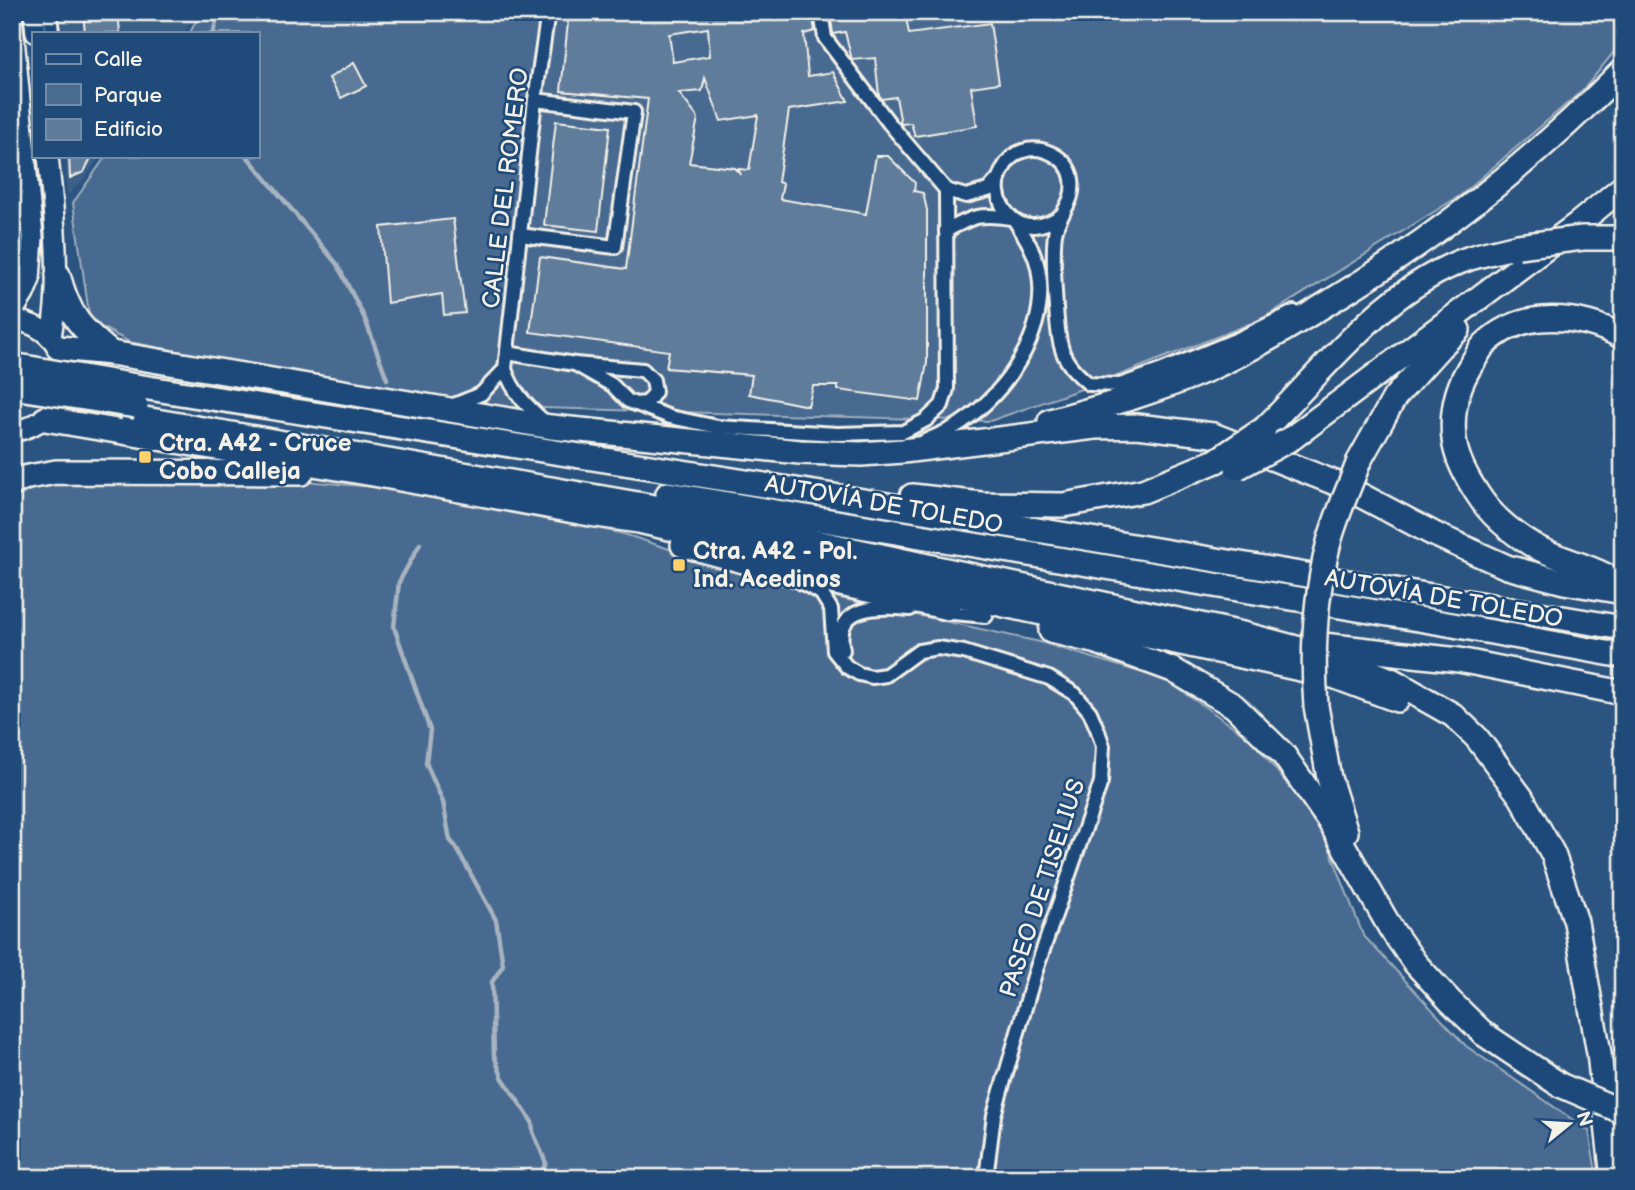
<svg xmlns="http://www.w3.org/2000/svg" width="1635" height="1190" viewBox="0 0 1635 1190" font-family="'Balsamiq Sans',sans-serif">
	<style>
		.built { fill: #3b6088 }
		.green { fill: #496b90; stroke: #9eaebc; stroke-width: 2 }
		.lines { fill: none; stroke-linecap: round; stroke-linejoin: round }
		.stream { stroke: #a7b4c0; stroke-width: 4.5 }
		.building { fill: #5e7b9a; stroke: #f4f1e8; stroke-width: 2; fill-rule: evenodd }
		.minor-casing { stroke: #f4f1e8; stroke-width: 18 }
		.primary-casing { stroke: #f4f1e8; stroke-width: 24 }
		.motorway-casing { stroke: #f4f1e8; stroke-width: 28 }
		.minor { stroke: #1f4a7a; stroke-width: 12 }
		.primary { stroke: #1f4a7a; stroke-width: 19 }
		.motorway { stroke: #1f4a7a; stroke-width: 23 }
		.motorway-bridge-casing { stroke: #f4f1e8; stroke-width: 28; stroke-linecap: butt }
		.motorway-bridge { stroke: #1f4a7a; stroke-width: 23 }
		.poi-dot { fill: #ffd166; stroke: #1f4a7a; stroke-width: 2.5 }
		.labels { text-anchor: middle; stroke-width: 5; stroke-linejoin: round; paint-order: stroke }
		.street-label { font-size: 24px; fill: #f4f1e8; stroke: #1f4a7a }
		.poi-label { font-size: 24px; font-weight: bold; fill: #f4f1e8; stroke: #1f4a7a; text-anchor: start }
	</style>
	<rect width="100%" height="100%" fill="#2c5481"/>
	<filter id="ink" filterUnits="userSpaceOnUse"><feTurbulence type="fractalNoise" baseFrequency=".0143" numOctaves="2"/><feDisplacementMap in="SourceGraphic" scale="14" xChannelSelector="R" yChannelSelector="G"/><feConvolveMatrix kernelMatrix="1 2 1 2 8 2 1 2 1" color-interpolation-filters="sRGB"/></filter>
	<g filter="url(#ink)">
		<g class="built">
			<polygon points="58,12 196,12 184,33 60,33"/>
			<polygon points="66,156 100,156 86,177 67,196"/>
		</g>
		<g class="green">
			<polygon points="200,12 1623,12 1623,41 1584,89 1461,195 1262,319 1107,380 990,421 475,406 129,342 90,321 73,203 106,156 257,156 257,33 190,33"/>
			<polygon points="292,480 421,491 624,534 727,568 750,572 794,588 1040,642 1166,680 1251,739 1321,826 1363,935 1466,1046 1589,1131 1597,1178 12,1178 12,500 41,484"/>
		</g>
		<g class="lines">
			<g class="stream">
				<polyline points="213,33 219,12"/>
				<polyline points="247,156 337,264 365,319 387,379"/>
				<polyline points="420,544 399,582 394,627 430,730 426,763 443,802 450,840 456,847 496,920 503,965 492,982 494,1055 502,1077 532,1122 533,1132 546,1163 538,1178"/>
			</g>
		</g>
		<g class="building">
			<polygon points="83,12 118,12 120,33 85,33"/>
			<path d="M569 12H812L815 31 804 34 808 76 833 72 848 101 789 110 778 182 783 184 780 199 866 214 876 156H888L915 183 914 191 923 193 927 210V363L920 401 838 390V386H813L808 406 749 394 752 375 666 368 669 351 530 332 540 257 626 269 648 99 561 91ZM708 28 710 56 673 62 669 34ZM705 78 721 121 758 115 749 170 738 169 741 175 735 168 689 163 698 118 679 93 702 91Z"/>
			<polygon points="830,12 905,12 909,34 990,23 999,83 971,87 977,126 915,136 911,123 901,124 896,97 882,99 879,95 875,58 852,60 845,32 833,34"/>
			<polygon points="354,63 366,86 341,98 329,78"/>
			<polygon points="556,121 610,127 598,231 544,225"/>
			<polygon points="69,156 92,156 84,172 70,178"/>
			<polygon points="453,219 465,313 444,315 442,294 387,303 381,227"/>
		</g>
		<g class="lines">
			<g class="minor-casing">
				<g id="minor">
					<polyline points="50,12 52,33"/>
					<polyline points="821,12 825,38 889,123 946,190 966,196 988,190 997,180"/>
					<path d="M12 155C17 188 23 219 12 251"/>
					<path d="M1063 214C1054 221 1046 225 1034 226 1008 227 990 195 1001 173 1005 164 1012 154 1023 151 1042 144 1069 158 1072 179 1075 202 1062 209 1056 229 1051 245 1056 329 1061 346 1065 363 1076 373 1089 384L1120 385 1160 371 1240 338 1294 312"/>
					<path d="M946 231C973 216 980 213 1011 218"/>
					<polyline points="520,235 615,247 634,112 535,100"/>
					<polyline points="507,353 575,364 643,370 653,380 655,392 647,403 635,404"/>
					<polyline points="575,364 612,385 628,401 670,417 718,427 838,434 903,432 926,420 942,405 947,389 946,190"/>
					<polyline points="451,406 481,394 505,369"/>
					<path d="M547 424C528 407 513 393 505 369L535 100 548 12"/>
					<path d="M923 442C935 436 950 431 961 423 1007 392 1048 332 1039 274 1037 255 1025 236 1015 221"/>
					<polyline points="802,583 821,593 831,609 834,651 847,667 859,674 872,677 886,675 919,651 938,648 964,652 1049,678 1075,694 1090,712 1098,731 1103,746 1101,782 1035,973 994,1115 986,1178"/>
					<polyline points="942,612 986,616"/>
					<path d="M843 650C832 604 880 606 910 609"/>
				</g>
			</g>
			<g class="primary-casing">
				<g id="primary">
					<polyline points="34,12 36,33"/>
					<polyline points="12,17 33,237 30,279 24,294 12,313"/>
					<path d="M48 156C54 217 62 276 51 337"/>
					<path d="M12 319C31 323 46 329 57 346"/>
					<path d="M12 432C38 427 63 411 65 381"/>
				</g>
			</g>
			<g class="motorway-casing">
				<g id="motorway">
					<path d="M58 275C69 315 79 327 111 353"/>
					<path d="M1623 337C1580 314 1521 308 1484 345 1479 350 1476 358 1472 363 1457 386 1451 412 1454 439 1456 460 1471 485 1483 502 1496 520 1520 539 1540 549 1567 562 1598 568 1623 586"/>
					<polyline points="59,348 111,353 551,427 800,452 861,454 903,451 1095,427 1137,426 1213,435 1343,486 1434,534 1507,567 1564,582 1623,592"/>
					<polyline points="142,387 834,496 1623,628"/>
					<polyline points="133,417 655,507 1247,635 1338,659 1393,681 1453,715 1477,738 1521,797 1553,854 1576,922 1599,1053 1613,1178"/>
					<polyline points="45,419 373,474 590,514 639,521 986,601 1333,676 1397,700"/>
					<path d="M1050 421C1098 408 1145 395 1192 376 1238 358 1281 332 1323 306 1436 238 1530 164 1623 70"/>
					<path d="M1264 429C1327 368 1383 288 1470 258 1486 253 1502 250 1518 246"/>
					<polyline points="1292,438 1579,223 1623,187"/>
					<polyline points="1359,461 1395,397 1440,347 1458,330"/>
					<polyline points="12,484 23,478 56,472 301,473"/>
					<polyline points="668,494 1442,623 1623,656"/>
					<polyline points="912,496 981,504 1063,505 1143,491 1216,461"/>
					<polyline points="683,545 773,569 949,608"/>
					<polyline points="1051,631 1097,642 1173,670 1234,706 1283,754 1330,822 1391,929 1415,963 1450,1001 1484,1034"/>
					<polyline points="1323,645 1459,660 1623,693"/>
					<polyline points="1316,706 1329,778 1346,832"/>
				</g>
			</g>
			<use href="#minor" class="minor"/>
			<use href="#primary" class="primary"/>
			<use href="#motorway" class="motorway"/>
			<g class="motorway-bridge-casing">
				<g id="motorway-bridge">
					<polyline points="1518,246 1583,238 1623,238"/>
					<polyline points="12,365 142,387"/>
					<polyline points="12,387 136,406"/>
					<polyline points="1216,461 1264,429"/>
					<polyline points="1237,468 1292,438"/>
					<path d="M1316 706C1312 654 1315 598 1328 546 1335 517 1349 489 1359 461"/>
					<polyline points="1484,1034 1560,1085 1623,1112"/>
				</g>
			</g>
			<use href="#motorway-bridge" class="motorway-bridge"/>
		</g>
	</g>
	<g class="poi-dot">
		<rect x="138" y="450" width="14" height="14" rx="3.5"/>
		<rect x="672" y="558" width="14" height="14" rx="3.5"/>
	</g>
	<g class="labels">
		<g class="street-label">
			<text transform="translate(505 188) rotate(-83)" y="8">CALLE DEL ROMERO</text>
			<text transform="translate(884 504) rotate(10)" y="8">AUTOVÍA DE TOLEDO</text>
			<text transform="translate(1444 598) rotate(10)" y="8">AUTOVÍA DE TOLEDO</text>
			<text transform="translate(1042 888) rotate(-72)" y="8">PASEO DE TISELIUS</text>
		</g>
		<g class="poi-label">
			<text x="159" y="451">Ctra. A42 - Cruce<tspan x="159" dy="28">Cobo Calleja</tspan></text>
			<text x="693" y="559">Ctra. A42 - Pol.<tspan x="693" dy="28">Ind. Acedinos</tspan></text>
		</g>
	</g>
	<rect width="1635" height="1190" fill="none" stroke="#1f4a7a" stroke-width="42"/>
	<rect x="21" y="21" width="1593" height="1148" fill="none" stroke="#f4f1e8" stroke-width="2.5" filter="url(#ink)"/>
	<rect x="32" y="32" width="228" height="126" fill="#1f4a7a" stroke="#748da6" stroke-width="2"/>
	<rect x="46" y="54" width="35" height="10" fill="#1f4a7a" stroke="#748da6" stroke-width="2"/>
	<text x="94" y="66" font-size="21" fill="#f4f1e8">Calle</text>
	<rect x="46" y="84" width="35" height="21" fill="#496b90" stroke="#748da6" stroke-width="2"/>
	<text x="94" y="102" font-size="21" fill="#f4f1e8">Parque</text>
	<rect x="46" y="119" width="35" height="21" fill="#5e7b9a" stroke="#748da6" stroke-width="2"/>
	<text x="94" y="136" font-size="21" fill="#f4f1e8">Edificio</text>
	<g transform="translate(1569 1124) rotate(72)" stroke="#1f4a7a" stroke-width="5" paint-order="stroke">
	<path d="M0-5L12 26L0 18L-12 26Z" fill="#f4f1e8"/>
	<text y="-10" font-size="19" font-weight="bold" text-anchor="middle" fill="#f4f1e8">N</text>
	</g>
</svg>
